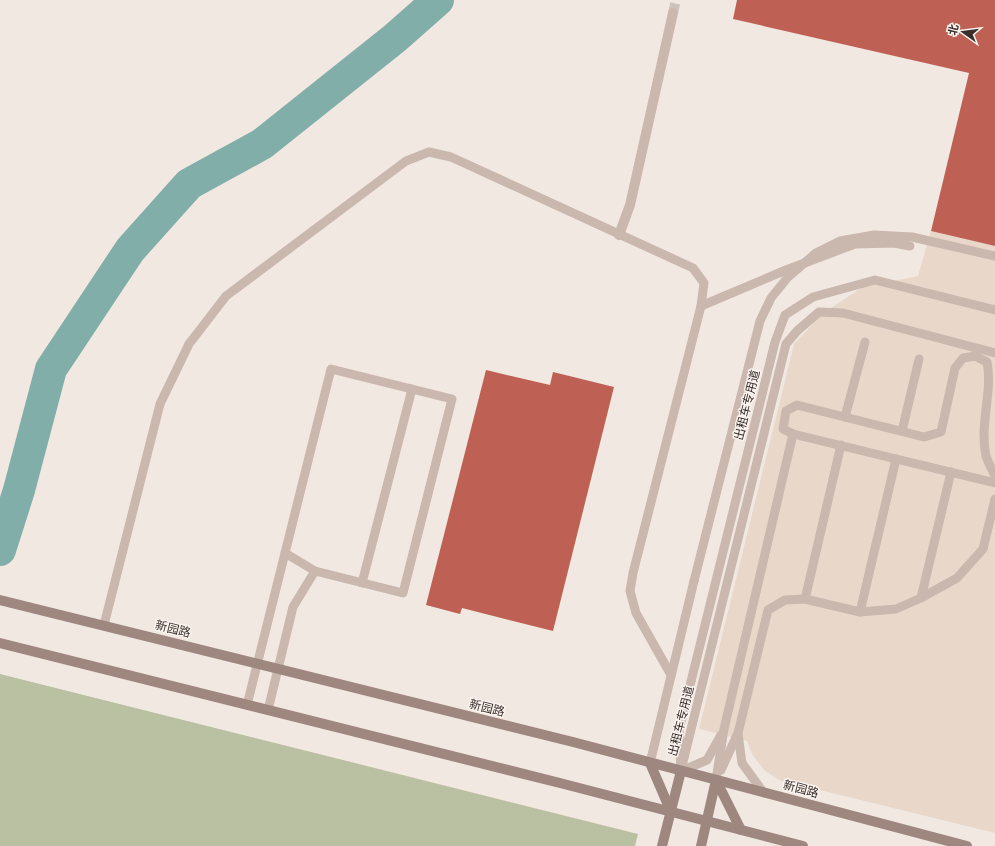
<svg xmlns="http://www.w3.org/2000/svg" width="995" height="846" viewBox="0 0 995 846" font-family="'Fira Sans','Noto Sans SC',sans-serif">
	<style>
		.green { fill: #bac1a2 }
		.plaza { fill: #e9d8ca }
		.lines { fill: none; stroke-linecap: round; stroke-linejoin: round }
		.river { stroke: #82aeaa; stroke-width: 32 }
		.building { fill: #be6154 }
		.minor-tunnel { stroke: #cdc3be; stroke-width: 10; stroke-dasharray: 10 5; stroke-linecap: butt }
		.service { stroke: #cab7ae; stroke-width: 9 }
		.minor { stroke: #cab7ae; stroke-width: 10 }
		.secondary { stroke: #9e877f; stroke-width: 10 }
		.service-bridge { stroke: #cab7ae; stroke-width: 9 }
		.labels { text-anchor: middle; stroke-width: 3; stroke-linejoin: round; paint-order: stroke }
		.street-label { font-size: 12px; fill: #392e2c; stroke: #faf3ee }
	</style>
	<rect width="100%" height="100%" fill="#f2e8e2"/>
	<polygon class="green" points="0,674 638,834 635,846 0,846"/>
	<polygon class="plaza" points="931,231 995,246 995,833 779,780 764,770 752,754 747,741 699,729 794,344 823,313 863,287 918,276"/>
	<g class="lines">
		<polyline class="river" points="0,550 19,490 51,369 130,250 189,184 262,144 395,38 438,0"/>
	</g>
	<g class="building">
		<polygon points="737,0 995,0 995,246 931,231 969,73 733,19"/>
		<polygon points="486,370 550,385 553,372 614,387 553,631 462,608 460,614 426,605"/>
	</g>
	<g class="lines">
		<polyline class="minor-tunnel" points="673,13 676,0"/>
		<g class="service">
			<polyline points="701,306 786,270 855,244 894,243 910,246"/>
			<polyline points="845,417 865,342"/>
			<polyline points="902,431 919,359"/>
			<path d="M793 434 783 429 786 411 797 405 924 437 941 432 955 368 963 358 975 356 987 362C993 393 979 424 986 456 988 462 992 470 995 476"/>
			<polyline points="285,553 315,571"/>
			<polyline points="362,583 412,389"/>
			<polyline points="921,598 951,472"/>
			<polyline points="805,599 841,445"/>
			<polyline points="860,612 896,459"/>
			<polyline points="104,625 160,404 189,344 226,296 406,161 429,152 451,157 693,268 704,283 701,306 633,573 630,591 636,613 671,675"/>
			<polyline points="247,705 331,369 452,399 403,593 315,571 293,607 268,710"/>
			<polyline points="738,734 742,763 764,793"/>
			<polyline points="683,762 786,344 797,331 819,312 843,313 995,353"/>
			<polyline points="650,763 694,581"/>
			<polyline points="721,770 738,733 768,610 785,600 805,599 860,612 896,609 921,598 957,578 983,549 995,499"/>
			<polyline points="681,771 679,730 775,342 785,315 813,297 875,280 995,310"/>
			<polyline points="681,771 707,760 721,735"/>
			<polyline points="716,780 724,729 793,434 995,483"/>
		</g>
		<polyline class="minor" points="619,235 630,205 673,13"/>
		<g class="secondary">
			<polyline points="0,600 573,742 967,846"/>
			<polyline points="0,643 560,783 803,846"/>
			<polyline points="650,763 671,812"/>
			<polyline points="716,780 741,830"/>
			<polyline points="662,846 681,771"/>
			<polyline points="701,846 716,780"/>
		</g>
		<polyline class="service-bridge" points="694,581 760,321 771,298 788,277 816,253 840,241 874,235 912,237 995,256"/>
	</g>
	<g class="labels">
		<g class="street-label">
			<text transform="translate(747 405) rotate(-76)" y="4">出租车专用道</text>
			<text transform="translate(173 629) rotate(14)" y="4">新园路</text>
			<text transform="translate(487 708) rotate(14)" y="4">新园路</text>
			<text transform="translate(681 721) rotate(-76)" y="4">出租车专用道</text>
			<text transform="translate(801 789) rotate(15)" y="4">新园路</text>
		</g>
	</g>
	<g transform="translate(963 32) rotate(284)" stroke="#faf3ee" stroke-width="3" paint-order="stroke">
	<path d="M0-3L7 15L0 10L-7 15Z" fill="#392e2c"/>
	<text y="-6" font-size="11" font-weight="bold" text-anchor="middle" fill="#392e2c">北</text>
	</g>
</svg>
